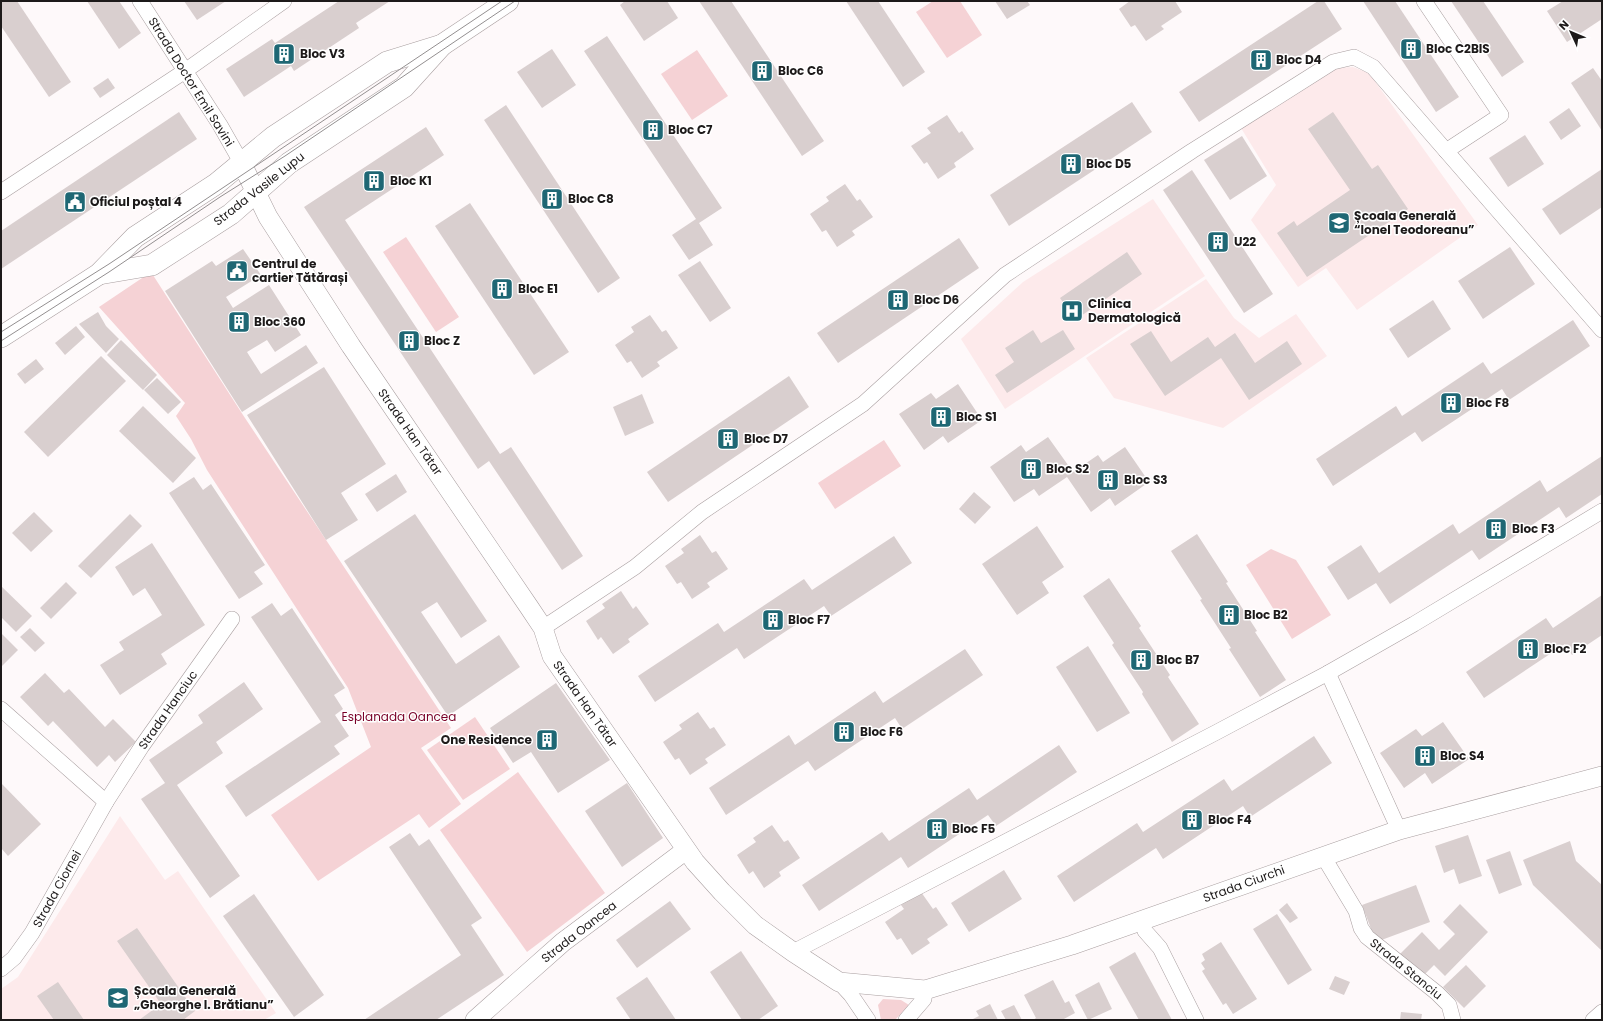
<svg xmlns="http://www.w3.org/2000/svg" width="1603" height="1021" viewBox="0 0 1603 1021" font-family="Poppins,sans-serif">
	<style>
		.built { fill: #fdeaeb }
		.green { fill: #f5d2d5 }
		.building { fill: #d9cfcf }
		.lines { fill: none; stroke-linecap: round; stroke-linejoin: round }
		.minor-casing { stroke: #a99fa0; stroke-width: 16 }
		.tertiary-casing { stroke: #a99fa0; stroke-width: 20 }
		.secondary-casing { stroke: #a99fa0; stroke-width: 22 }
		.minor { stroke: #fff; stroke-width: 15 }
		.tertiary { stroke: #fff; stroke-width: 19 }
		.secondary { stroke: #fff; stroke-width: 21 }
		.tram { stroke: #938f90; stroke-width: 1 }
		.labels { text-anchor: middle; stroke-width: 3; stroke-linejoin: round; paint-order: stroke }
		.poi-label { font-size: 12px; font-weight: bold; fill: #1d1a1a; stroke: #fff; text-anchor: start }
		.street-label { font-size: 12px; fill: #1d1a1a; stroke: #fff }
		.park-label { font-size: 12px; fill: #790028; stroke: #fff }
	</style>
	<rect width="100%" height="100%" fill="#fef9fa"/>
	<g class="built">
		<polygon points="1353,67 1369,73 1478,225 1357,310 1326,268 1298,287 1251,220 1276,185 1241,128 1335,68"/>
		<polygon points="1153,199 1205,276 1005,409 961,339 1023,282"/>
		<polygon points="1206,279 1234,318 1259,338 1296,314 1327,356 1223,428 1114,398 1086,358"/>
		<polygon points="120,816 165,880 178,871 276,1013 264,1020 1,1020 1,989 18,977"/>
	</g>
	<g class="green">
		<polygon points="933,1 960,1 982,35 947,58 916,12"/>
		<polygon points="697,50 728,96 692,120 661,74"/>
		<polygon points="406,237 459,317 436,332 383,252"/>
		<polygon points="151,272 243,415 451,728 421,748 461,804 429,828 419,814 318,881 271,815 371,747 348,688 207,470 191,439 176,416 185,403 99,307"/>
		<polygon points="884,440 901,466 835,509 818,483"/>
		<polygon points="1271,549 1296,560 1331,615 1292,639 1246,565"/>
		<polygon points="475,717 510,769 463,800 427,750"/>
		<polygon points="518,772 605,893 527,952 440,830"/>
		<polygon points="883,999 901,1000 909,1005 895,1020 881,1020 878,1005"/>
	</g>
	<g class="building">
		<polygon points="1,1 17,1 71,82 49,97 1,26"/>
		<polygon points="87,1 119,1 141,33 119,49"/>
		<polygon points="184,1 226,1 197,20"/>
		<polygon points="339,1 390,1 356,23 359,28 294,71 291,66 244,97 226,69 272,39 275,43"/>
		<polygon points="625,1 667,1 678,18 644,41 620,5"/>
		<polygon points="699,1 731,1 824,141 802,156"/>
		<polygon points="846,1 878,1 925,72 903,87"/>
		<polygon points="995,1 1027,1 1030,5 1007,19"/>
		<polygon points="1130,1 1175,1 1182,12 1161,26 1164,29 1146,41 1135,25 1131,27 1119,9"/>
		<polygon points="1318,1 1324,1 1342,29 1199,122 1179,92"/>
		<polygon points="1363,1 1395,1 1459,97 1436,112"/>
		<polygon points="1451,1 1483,1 1524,62 1502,77"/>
		<polygon points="1563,1 1602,1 1602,19 1567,42 1547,11"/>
		<polygon points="607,36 722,208 699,223 713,245 689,260 672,235 696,219 584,51"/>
		<polygon points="552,49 576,85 542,108 517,72"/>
		<polygon points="1593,68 1602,81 1602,131 1571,83"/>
		<polygon points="108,78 115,88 100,98 93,88"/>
		<polygon points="1132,102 1152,132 1009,226 990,195"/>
		<polygon points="506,105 620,278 598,293 484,120"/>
		<polygon points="1569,108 1581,126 1561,140 1549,122"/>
		<polygon points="179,112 197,139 1,269 1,231"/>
		<polygon points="1333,112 1372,169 1378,165 1408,209 1307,277 1277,233 1294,221 1297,226 1350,190 1308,129"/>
		<polygon points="947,115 959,133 962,131 974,149 954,163 956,167 938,179 927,162 924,164 911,146 931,133 927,128"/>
		<polygon points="426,127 444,155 345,220 500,454 511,447 583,556 562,570 489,461 478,469 304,207"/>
		<polygon points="1525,135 1544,164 1508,187 1489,158"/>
		<polygon points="1242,136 1267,176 1230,200 1204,160"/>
		<polygon points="1602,169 1602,207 1560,235 1542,209"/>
		<polygon points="1192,170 1273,294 1244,313 1163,190"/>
		<polygon points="845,184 857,201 860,199 873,217 852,231 855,235 837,247 826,230 822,232 810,214 829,201 826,197"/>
		<polygon points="470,203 569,352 534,375 435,226"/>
		<polygon points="959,238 979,268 838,363 817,333"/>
		<polygon points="1510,247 1535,284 1483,319 1458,281"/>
		<polygon points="243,249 261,275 226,297 233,308 269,285 301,335 275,352 267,340 247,352 261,374 306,345 318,363 242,412 165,291 212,261 216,266"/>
		<polygon points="1127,252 1142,274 1075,320 1060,298"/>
		<polygon points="700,261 731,308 710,322 678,275"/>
		<polygon points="1433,300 1451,329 1408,358 1389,329"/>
		<polygon points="98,312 106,326 119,339 106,353 79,324"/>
		<polygon points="650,315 662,332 666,330 678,348 657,362 660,366 642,378 631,361 627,363 615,345 634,332 631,327"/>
		<polygon points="1573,320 1590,346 1509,400 1502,389 1422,442 1415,432 1333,486 1316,459 1396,406 1402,416 1483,362 1491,374"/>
		<polygon points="76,326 85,337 65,355 55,343"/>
		<polygon points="1033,330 1041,343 1063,330 1075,349 1007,393 995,375 1014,362 1005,348"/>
		<polygon points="1151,331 1171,362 1208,337 1215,347 1235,333 1255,363 1287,341 1302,364 1249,400 1221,358 1165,396 1130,344"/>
		<polygon points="121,340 157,375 143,390 107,355"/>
		<polygon points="101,356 126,381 48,457 24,432"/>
		<polygon points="36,359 44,369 25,384 17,374"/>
		<polygon points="324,367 386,464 341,493 358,520 326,540 247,415"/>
		<polygon points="789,376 809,407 668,502 647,472"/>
		<polygon points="157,378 181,402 168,414 144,390"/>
		<polygon points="958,384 982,420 948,443 943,436 924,450 899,414 931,393 936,399"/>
		<polygon points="642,394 654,423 625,436 613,407"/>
		<polygon points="143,406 196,458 173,483 119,431"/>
		<polygon points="1048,437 1073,472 1098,455 1103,462 1125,447 1149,482 1115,506 1110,498 1091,512 1067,477 1039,496 1034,489 1014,502 990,467 1021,445 1026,452"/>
		<polygon points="1602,456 1602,494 1566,518 1559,507 1479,560 1472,550 1390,604 1376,583 1348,600 1327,567 1361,545 1379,573 1453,524 1459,534 1540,480 1547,492"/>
		<polygon points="396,474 407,492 377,512 365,494"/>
		<polygon points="194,477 203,490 211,484 265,565 254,572 263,584 239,599 169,493"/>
		<polygon points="974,492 991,507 975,524 959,509"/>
		<polygon points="34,512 53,531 31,552 12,533"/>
		<polygon points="130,514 142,526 91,578 78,566"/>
		<polygon points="415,514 487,621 461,638 437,602 421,612 456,664 499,635 520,667 448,716 344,561"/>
		<polygon points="1037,526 1064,567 1042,582 1049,593 1017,615 982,564"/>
		<polygon points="1197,534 1228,582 1226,583 1257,631 1255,632 1286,680 1260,697 1229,649 1231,648 1200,600 1202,599 1171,551"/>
		<polygon points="700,535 712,553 716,551 728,569 707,583 710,587 692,599 681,582 677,584 665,566 684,553 681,549"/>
		<polygon points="894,536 912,563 831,616 824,606 744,659 737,648 655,702 638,676 718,623 724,632 804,579 812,590"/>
		<polygon points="152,543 205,625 161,654 167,664 120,695 100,665 124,650 119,642 162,615 145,588 133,596 115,567"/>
		<polygon points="1109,578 1141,626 1139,628 1170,675 1168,677 1199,724 1172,742 1142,694 1143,692 1112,645 1114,643 1083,596"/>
		<polygon points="66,582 77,593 51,619 40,608"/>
		<polygon points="1,586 32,616 16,632 1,617"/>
		<polygon points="621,591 633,609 636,606 649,624 628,639 630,642 613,654 601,637 598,640 586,621 605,608 602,604"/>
		<polygon points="1602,595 1602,635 1572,655 1565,644 1484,698 1466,672 1546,618 1553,628"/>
		<polygon points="272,603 281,616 292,608 345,688 334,695 343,709 335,715 349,736 334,746 340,754 246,817 225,786 321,722 251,617"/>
		<polygon points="30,628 45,643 35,652 20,637"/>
		<polygon points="1,633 18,650 1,667"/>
		<polygon points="1088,646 1130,713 1097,732 1056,667"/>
		<polygon points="965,649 983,675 902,729 895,718 815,771 808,761 726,815 709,788 789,735 795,745 875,691 883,703"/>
		<polygon points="45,673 64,693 69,689 105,727 113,719 136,742 115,762 109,755 97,767 53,721 48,726 20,697"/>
		<polygon points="244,682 263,709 216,742 223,753 177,785 240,876 210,898 141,799 165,783 149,760 203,723 198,715"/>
		<polygon points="556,683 610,760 558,793 531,752 513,763 490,728"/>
		<polygon points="698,712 710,729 714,727 726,745 705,759 708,763 690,775 679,758 675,760 663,742 682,729 679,725"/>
		<polygon points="1443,722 1469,759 1432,784 1425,773 1404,788 1380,753 1416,729 1422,736"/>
		<polygon points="1314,736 1332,763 1250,817 1243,806 1163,859 1156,848 1074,902 1057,876 1137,823 1143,832 1224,779 1232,791"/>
		<polygon points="1059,745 1077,772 996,826 988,815 908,868 901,857 819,911 802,885 882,832 889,841 969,788 977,800"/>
		<polygon points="1,783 41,824 8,856 1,848"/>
		<polygon points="627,783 663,838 622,867 585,811"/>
		<polygon points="772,825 784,842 788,840 800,858 779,872 781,876 764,888 753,871 749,874 737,855 756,842 753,838"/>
		<polygon points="410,833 419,846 429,839 482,918 471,925 504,975 436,1020 364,1020 461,955 389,847"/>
		<polygon points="1468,835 1482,876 1459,884 1454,869 1444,873 1435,846"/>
		<polygon points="1570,841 1576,861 1602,885 1602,951 1533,885 1523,860"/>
		<polygon points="1510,851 1522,885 1499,894 1486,860"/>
		<polygon points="1004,870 1022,899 969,932 951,903"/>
		<polygon points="1416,885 1430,922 1376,942 1362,905"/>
		<polygon points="921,892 933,909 936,907 948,925 927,939 930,943 912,955 901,938 897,940 885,922 904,909 901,905"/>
		<polygon points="254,894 324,995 294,1017 223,916"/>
		<polygon points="670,901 691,929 637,968 616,940"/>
		<polygon points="1287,903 1298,918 1290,923 1279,910"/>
		<polygon points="1460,904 1488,932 1445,976 1434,965 1421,978 1398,956 1422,932 1439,950 1455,934 1443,922"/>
		<polygon points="1277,914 1312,970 1288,985 1253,929"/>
		<polygon points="137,928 195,1011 183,1020 139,1020 161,1004 117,941"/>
		<polygon points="1221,942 1257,999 1233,1014 1226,1003 1223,1005 1202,971 1205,969 1201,963 1205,960 1202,954"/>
		<polygon points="741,951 778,1006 758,1020 742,1020 710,972"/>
		<polygon points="1135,952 1172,1020 1139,1020 1109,967"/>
		<polygon points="1466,965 1486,986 1464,1008 1443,987"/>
		<polygon points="1335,976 1350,982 1344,995 1329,989"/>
		<polygon points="647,977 676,1020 631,1020 616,998"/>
		<polygon points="1053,980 1065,1003 1069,1001 1075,1013 1062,1020 1033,1020 1036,1018 1024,995"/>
		<polygon points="58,982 84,1020 54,1020 37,996"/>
		<polygon points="1099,982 1112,1009 1088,1020 1075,995"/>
		<polygon points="990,1004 998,1020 971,1020 979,1016 976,1011"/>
		<polygon points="1014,1005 1022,1020 1006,1020 1001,1011"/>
		<polygon points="1401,1012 1422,1014 1421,1020 1400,1020"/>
	</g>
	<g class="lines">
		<g class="minor-casing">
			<g id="minor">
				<polyline points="140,1 220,125 241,162"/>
				<polyline points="1424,1 1501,115 1446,151"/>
				<polyline points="1,192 185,71 284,1"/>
				<polyline points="543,628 635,567 702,512 863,404 1005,275 1192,151 1333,62 1354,57 1373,67 1602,330"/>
				<polyline points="1328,673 1399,830"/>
				<polyline points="1,709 106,802"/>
				<polyline points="1323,856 1356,911 1361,928 1367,937 1437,993 1449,1005 1453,1020"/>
				<polyline points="1141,921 1145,931 1160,948 1196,1020"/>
				<polyline points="793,952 1217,732 1328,673 1414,624 1602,511"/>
				<polyline points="1,969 14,958 32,933 106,802 142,746 232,619"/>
				<polyline points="839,982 851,995 868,1020"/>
				<polyline points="906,1020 924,999 925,990"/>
				<polyline points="1593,1020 1602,1012"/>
			</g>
		</g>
		<g class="tertiary-casing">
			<g id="tertiary">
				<polyline points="241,162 268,217 351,346 529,607 543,628 552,656 695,862 722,892 755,925 793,952 839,982 925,990 1072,945 1399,830 1602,776"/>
				<polyline points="475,1020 563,942 686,850"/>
			</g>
		</g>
		<g class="secondary-casing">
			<g id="secondary">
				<polyline points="99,274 152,265 231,214 289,163 404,87 442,45 508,1"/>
				<polyline points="1,337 99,274 135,237 216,184 273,137 387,62 442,45"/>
			</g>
		</g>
		<use href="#minor" class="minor"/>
		<use href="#tertiary" class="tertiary"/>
		<use href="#secondary" class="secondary"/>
		<g class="tram">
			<polyline points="1,332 109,264 502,1"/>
			<polyline points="1,341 109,272 220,197 285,156 515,1"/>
		</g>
	</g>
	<defs>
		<g id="building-square" transform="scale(1.15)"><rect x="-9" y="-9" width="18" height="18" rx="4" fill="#1e6774" stroke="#fff"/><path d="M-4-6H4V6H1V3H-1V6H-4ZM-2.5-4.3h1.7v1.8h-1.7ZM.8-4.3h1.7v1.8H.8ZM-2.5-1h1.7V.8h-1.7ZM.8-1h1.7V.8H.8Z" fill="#fff"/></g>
		<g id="civic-square" transform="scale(1.15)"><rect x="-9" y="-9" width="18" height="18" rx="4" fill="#1e6774" stroke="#fff"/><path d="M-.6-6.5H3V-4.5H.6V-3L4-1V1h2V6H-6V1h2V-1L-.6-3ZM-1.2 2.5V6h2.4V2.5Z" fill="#fff"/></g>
		<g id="school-square" transform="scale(1.15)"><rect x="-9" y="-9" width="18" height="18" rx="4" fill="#1e6774" stroke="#fff"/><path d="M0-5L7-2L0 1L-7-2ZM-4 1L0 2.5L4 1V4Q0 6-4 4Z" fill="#fff"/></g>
		<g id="hospital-square" transform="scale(1.15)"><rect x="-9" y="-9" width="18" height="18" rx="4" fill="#1e6774" stroke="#fff"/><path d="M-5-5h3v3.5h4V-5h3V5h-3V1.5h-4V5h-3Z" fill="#fff"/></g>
	</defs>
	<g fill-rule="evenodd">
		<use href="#building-square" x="1411" y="49"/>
		<use href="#building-square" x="284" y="54"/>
		<use href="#building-square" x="1261" y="60"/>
		<use href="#building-square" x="762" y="71"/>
		<use href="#building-square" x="653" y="130"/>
		<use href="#building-square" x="1071" y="164"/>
		<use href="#building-square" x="374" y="181"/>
		<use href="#building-square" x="552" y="199"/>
		<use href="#civic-square" x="75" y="202"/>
		<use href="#school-square" x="1339" y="223"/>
		<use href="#building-square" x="1218" y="242"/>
		<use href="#civic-square" x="237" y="271"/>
		<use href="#building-square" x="502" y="289"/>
		<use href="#building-square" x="898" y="300"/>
		<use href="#hospital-square" x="1072" y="311"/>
		<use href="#building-square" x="239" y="322"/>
		<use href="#building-square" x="409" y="341"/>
		<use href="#building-square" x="1451" y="403"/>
		<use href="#building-square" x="941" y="417"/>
		<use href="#building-square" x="728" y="439"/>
		<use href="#building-square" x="1031" y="469"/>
		<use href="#building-square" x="1108" y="480"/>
		<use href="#building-square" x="1496" y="529"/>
		<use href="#building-square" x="1229" y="615"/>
		<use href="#building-square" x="773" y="620"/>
		<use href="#building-square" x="1528" y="649"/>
		<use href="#building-square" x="1141" y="660"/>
		<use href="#building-square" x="844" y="732"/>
		<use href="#building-square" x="547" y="740"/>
		<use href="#building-square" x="1425" y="756"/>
		<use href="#building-square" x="1192" y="820"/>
		<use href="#building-square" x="937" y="829"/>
		<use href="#school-square" x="118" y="998"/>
	</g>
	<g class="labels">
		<g class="poi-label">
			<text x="1426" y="53">Bloc C2BIS</text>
			<text x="300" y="58">Bloc V3</text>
			<text x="1276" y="64">Bloc D4</text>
			<text x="778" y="75">Bloc C6</text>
			<text x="668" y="134">Bloc C7</text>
			<text x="1086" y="168">Bloc D5</text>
			<text x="390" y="185">Bloc K1</text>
			<text x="568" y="203">Bloc C8</text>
			<text x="90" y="206">Oficiul poștal 4</text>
			<text x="1354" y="220">Școala Generală<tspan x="1354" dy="14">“Ionel Teodoreanu”</tspan></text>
			<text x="1234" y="246">U22</text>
			<text x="252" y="268">Centrul de<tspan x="252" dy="14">cartier Tătărași</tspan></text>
			<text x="518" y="293">Bloc E1</text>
			<text x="914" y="304">Bloc D6</text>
			<text x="1088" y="308">Clinica<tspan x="1088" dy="14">Dermatologică</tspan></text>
			<text x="254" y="326">Bloc 360</text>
			<text x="424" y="345">Bloc Z</text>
			<text x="1466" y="407">Bloc F8</text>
			<text x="956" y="421">Bloc S1</text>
			<text x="744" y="443">Bloc D7</text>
			<text x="1046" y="473">Bloc S2</text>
			<text x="1124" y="484">Bloc S3</text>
			<text x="1512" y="533">Bloc F3</text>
			<text x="1244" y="619">Bloc B2</text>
			<text x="788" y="624">Bloc F7</text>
			<text x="1544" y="653">Bloc F2</text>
			<text x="1156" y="664">Bloc B7</text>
			<text x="860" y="736">Bloc F6</text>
			<text x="532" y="744" text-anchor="end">One Residence</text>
			<text x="1440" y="760">Bloc S4</text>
			<text x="1208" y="824">Bloc F4</text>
			<text x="952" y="833">Bloc F5</text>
			<text x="134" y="995">Școala Generală<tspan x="134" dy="14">„Gheorghe I. Brătianu”</tspan></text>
		</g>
		<g class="street-label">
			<text transform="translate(191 82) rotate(58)" y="4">Strada Doctor Emil Savini</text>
			<text transform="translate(259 189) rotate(-38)" y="4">Strada Vasile Lupu</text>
			<text transform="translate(410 432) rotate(55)" y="4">Strada Han Tătar</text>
			<text transform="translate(585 704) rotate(55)" y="4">Strada Han Tătar</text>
			<text transform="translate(168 710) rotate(-55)" y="4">Strada Hanciuc</text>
			<text transform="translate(1244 884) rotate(-20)" y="4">Strada Ciurchi</text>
			<text transform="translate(57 889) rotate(-61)" y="4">Strada Ciornei</text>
			<text transform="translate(579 932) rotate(-38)" y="4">Strada Oancea</text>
			<text transform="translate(1406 969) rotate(39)" y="4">Strada Stanciu</text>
		</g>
		<g class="park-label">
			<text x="399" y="721">Esplanada Oancea</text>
		</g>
	</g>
	<rect width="1603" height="1021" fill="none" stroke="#1d1a1a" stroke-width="4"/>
	<g transform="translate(1571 32) rotate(314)" stroke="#ffffff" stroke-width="3" paint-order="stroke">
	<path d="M0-3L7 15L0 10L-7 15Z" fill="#1d1a1a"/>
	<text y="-6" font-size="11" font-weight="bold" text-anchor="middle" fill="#1d1a1a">N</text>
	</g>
</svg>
